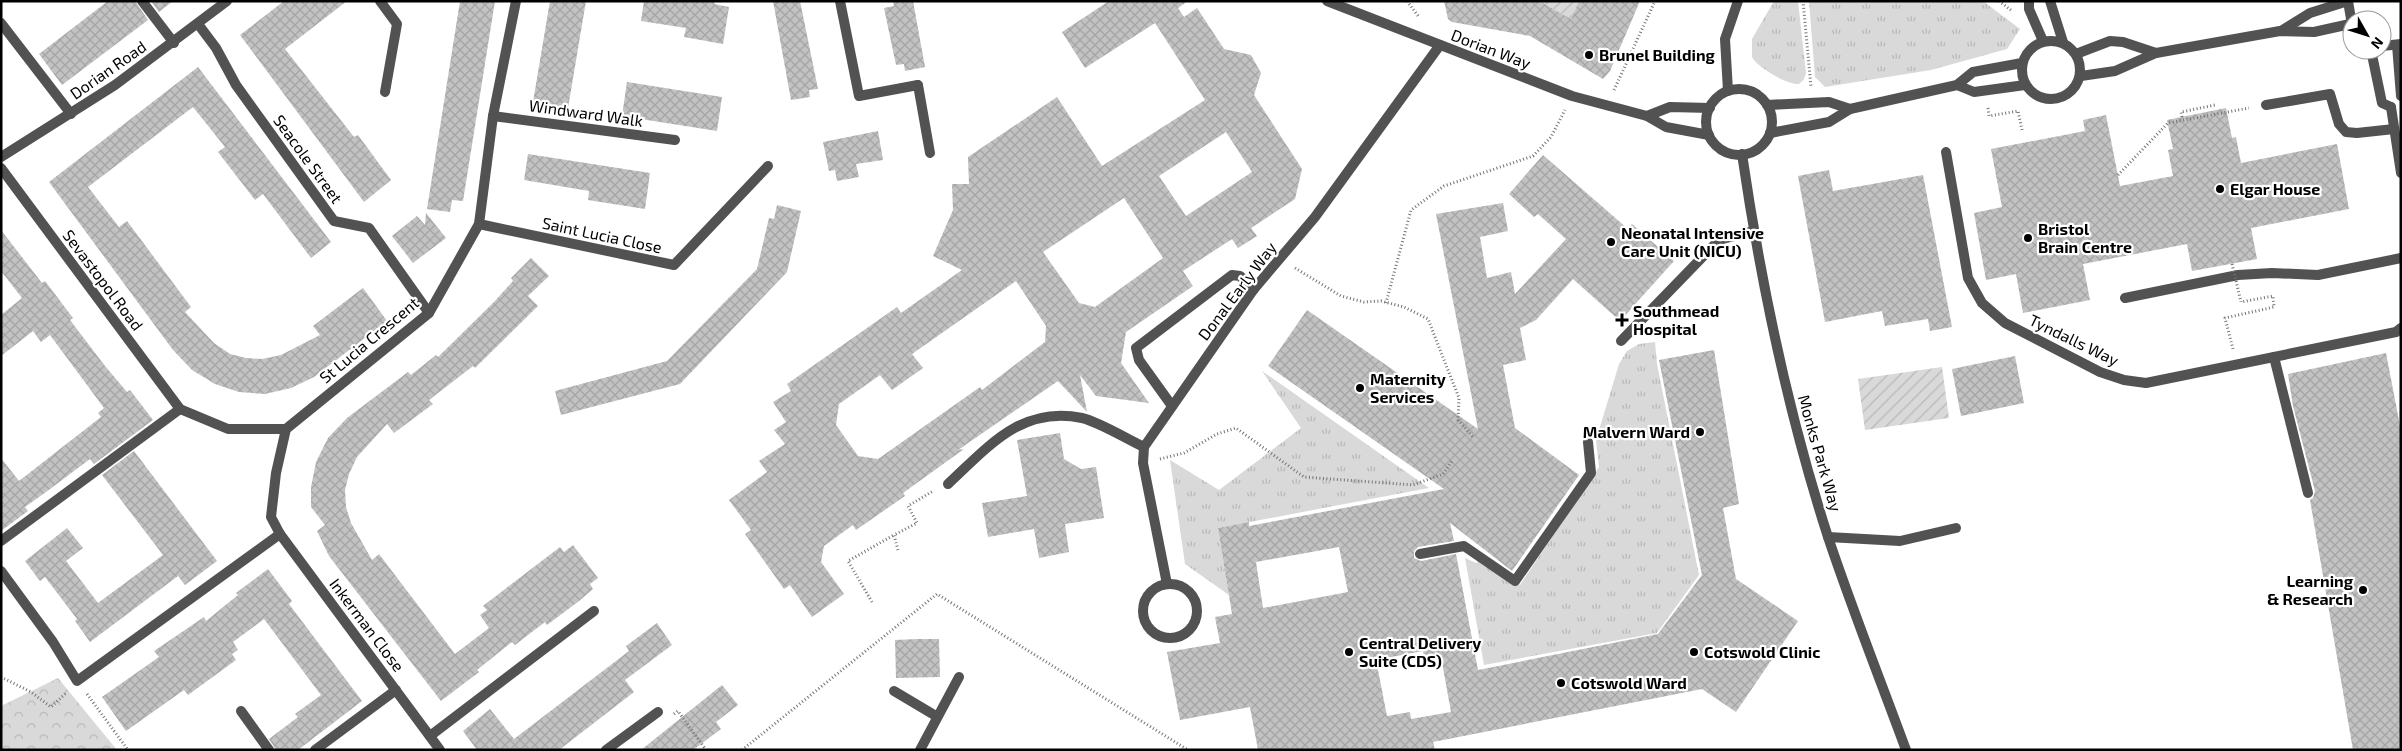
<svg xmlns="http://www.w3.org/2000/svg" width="2402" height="751" viewBox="0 0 2402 751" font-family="'Exo 2',sans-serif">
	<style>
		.grass { fill: url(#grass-tufts) }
		.park { fill: url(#park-crowns) }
		.garden { fill: url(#garden-furrows) }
		.building { fill: url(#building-cross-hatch); fill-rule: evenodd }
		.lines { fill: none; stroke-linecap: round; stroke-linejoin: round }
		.path { stroke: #747474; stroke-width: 3; stroke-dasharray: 1 2.5; stroke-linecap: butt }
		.lane { stroke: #525252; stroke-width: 10 }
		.street { stroke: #525252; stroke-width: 10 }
		.path-bridge { stroke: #747474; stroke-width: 3; stroke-dasharray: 1 2.5; stroke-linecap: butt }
		.poi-dot { fill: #000; stroke: #fff; stroke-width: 2 }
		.labels { text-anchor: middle; stroke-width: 4.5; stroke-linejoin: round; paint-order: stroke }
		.street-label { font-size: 16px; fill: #000; stroke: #fff }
		.poi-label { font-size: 16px; font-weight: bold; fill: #000; stroke: #fff; text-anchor: start }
	</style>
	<defs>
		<pattern id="grass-tufts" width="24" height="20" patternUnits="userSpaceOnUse" patternTransform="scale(1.25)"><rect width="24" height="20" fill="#d9d9d9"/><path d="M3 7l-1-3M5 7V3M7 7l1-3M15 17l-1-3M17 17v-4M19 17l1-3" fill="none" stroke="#b8b8b8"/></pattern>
		<pattern id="park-crowns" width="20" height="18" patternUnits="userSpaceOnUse" patternTransform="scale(1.25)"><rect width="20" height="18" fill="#d9d9d9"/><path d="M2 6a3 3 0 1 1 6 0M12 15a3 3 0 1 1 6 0" fill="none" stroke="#b8b8b8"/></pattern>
		<pattern id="garden-furrows" width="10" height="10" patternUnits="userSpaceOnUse" patternTransform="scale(1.25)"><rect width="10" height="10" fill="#d9d9d9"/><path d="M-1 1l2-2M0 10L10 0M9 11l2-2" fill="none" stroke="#b8b8b8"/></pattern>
		<pattern id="building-cross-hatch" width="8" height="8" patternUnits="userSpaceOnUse" patternTransform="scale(1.25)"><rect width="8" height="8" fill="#c2c2c2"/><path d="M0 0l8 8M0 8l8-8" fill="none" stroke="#a5a5a5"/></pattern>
	</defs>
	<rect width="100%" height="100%" fill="#fff"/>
	<g class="grass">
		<path d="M1774 1H1798L1806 73 1804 79 1799 84C1787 85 1757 67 1752 57V39Z"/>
		<polygon points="1809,1 1983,1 2020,29 2007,49 1931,70 1825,87 1815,77"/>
		<polygon points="1655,342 1657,364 1699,575 1657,633 1484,665 1465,558 1476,563 1481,559 1520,585 1599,467 1596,440 1619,364 1627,351 1639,344"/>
		<polygon points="1262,371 1429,488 1218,528 1229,595 1185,564 1170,460 1219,490 1301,428"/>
	</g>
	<polygon class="park" points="58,678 117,750 1,750 1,706"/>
	<g class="garden">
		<polygon points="1535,1 1579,1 1571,19 1543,3"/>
		<polygon points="1942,367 1949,418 1865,430 1858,379"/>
	</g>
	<g class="building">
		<polygon points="108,1 135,1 148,20 62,85 39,54"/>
		<polygon points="151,1 173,1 159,12"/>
		<polygon points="284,1 347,1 285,49 354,137 358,135 391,180 364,202 240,35"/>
		<polygon points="460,1 495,1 463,201 452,200 450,212 427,209"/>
		<polygon points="550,1 586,1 568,108 533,102"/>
		<polygon points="644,1 715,1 714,4 729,7 723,44 684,37 686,28 641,21"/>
		<polygon points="773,1 800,1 818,89 809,90 810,97 791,100"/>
		<polygon points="893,1 913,1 925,67 905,71 904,64 896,65 884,8 894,6"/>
		<path d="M1109 1H1188L1178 8 1184 17 1197 8 1224 49 1251 55 1261 73 1254 95 1302 169 1295 199 1251 228 1257 236 1238 248 1232 239 1183 271 1193 286 1126 332 1121 363 1149 403 1096 396 1080 375 1087 412 1058 381 958 450 964 449 903 493 905 496 856 530 853 525 824 546 821 562 844 594 812 617 790 585 784 589 745 534 751 530 729 500 767 472 759 461 785 444 774 430 786 422 773 402 791 391 787 384 897 307 901 313 962 270 933 256 953 210 952 184H969L968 157 1057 97 1102 166 1205 100 1155 23 1085 68 1062 32ZM1226 132 1252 172 1186 216 1159 176ZM1124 198 1163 258 1095 307 1079 303 1043 252ZM1016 281 1046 326 1045 342 982 390 980 387 878 459 858 456 836 425 839 404 880 375 892 390 923 368 912 354Z"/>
		<polygon points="1444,1 1535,1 1543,3 1571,19 1579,1 1640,1 1610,71 1603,79 1530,36 1452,22 1448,19"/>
		<polygon points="198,67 331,242 311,258 263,194 255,200 218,152 225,147 193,107 88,187 119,227 127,221 191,307 185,312 214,343 230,354 246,358 262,359 281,355 320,335 313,326 363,288 387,321 314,377 291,388 265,394 239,392 215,384 192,370 173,350 49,182"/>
		<polygon points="627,82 722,97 717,131 622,116"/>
		<polygon points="2226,108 2232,138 2236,137 2241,163 2337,144 2349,209 2251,228 2257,259 2192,271 2187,244 2083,264 2090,300 2023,313 2016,274 1986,280 1974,213 2002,207 1991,149 2085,131 2083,120 2106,115 2120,186 2173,176 2168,150 2173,149 2167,120"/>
		<polygon points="878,131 883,160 856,164 859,177 837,181 835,170 829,171 823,142"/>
		<polygon points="528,154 650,173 645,209 588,200 589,191 524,180"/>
		<path d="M1543 155 1628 229 1632 224 1674 261 1620 321 1573 279 1536 320 1520 328 1526 360 1503 365 1515 428 1579 475 1512 571 1450 523 1454 541 1418 547 1414 551V558L1421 561 1456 554 1478 670 1658 634 1702 575 1659 360 1714 350 1739 504 1723 508 1736 579 1798 621 1736 712 1702 689 1433 742 1435 750H1258L1250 707 1180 720 1167 652 1220 643 1215 617 1232 614 1218 528 1249 522V526L1444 489 1268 366 1307 310 1478 429 1436 214 1503 203 1508 231 1480 237 1487 278 1511 272 1515 294 1566 239 1538 214 1534 217 1509 194ZM1339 547 1348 592 1263 608 1256 562ZM1423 651 1425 660 1441 657 1451 712 1411 719 1410 712 1387 716 1376 660Z"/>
		<polygon points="1829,170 1833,191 1923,175 1952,327 1930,331 1928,319 1885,326 1882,311 1825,322 1798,176"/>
		<polygon points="777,205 801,211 787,272 680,384 561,415 555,391 667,361 757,269 769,218 774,219"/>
		<polygon points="426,213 446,238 413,263 392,236 417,216 425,225"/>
		<polygon points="1,230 42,283 45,281 73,318 70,320 105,366 127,392 130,390 153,420 94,464 90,459 46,492 25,507 28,511 1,531 1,458 19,481 101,417 98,413 104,408 50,335 41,342 33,331 1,356 1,315 22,298 1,271"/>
		<polygon points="531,258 549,276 528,296 538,306 475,368 473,366 429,400 433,404 394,433 387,424 357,457 349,474 345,490 346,507 351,523 372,560 379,554 455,654 489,628 480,615 487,610 483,606 560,547 564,552 573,545 598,578 590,584 593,589 579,601 547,625 545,622 515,645 512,642 477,670 479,672 441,701 329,556 317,531 325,525 311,507 311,487 316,462 328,438 347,418 408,372 411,375 436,355 438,357 494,302 513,281 511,278"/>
		<polygon points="2386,353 2401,431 2401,750 2353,750 2310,500 2313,498 2315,491 2293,406 2288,374"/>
		<polygon points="2015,356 2024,403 1961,416 1952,369"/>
		<polygon points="1060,433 1064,459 1081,469 1096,467 1104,518 1065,524 1069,552 1039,558 1034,529 988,537 982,503 1027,496 1017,440"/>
		<polygon points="134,451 217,561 185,585 178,576 90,642 75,621 77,619 45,577 40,581 25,561 67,528 83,548 66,561 98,603 163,555 102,475"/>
		<polygon points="268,569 292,601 289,604 362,701 298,750 276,750 269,739 298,717 295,714 321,695 264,619 233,642 238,650 232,654 236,660 188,695 184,690 126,731 102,697 159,657 154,651 204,617 206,621 238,595 236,593"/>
		<polygon points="657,623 672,645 625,680 634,692 559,750 477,750 463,731 490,709 514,739 629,651 626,646"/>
		<polygon points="917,639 939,639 940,677 896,678 895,640"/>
		<polygon points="722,685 738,705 716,722 721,729 693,750 641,750"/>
	</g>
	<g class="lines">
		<g class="path">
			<polyline points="1407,1 1419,17"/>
			<polyline points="1803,1 1811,87"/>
			<polyline points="1999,1 2012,11"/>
			<polyline points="1614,90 1655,1"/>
			<polyline points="1988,108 1989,116 2018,111 2022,130"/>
			<polyline points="2182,117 2181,112 2215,105"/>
			<polyline points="2118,175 2168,123 2249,108"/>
			<polyline points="1295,268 1341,296 1364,302 1381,301 1404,307 1428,319 1459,398 1458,420 1473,437"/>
			<polyline points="1386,303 1411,210 1444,186 1533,156 1551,137 1565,110"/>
			<polyline points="2233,349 2225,318 2274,307 2273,296 2241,302"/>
			<polyline points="1160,459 1184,453 1217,434 1236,428 1304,477 1413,485 1443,474 1452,461"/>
			<polyline points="898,550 894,535 917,523 908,506 933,491"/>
			<polyline points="872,602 848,561 894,535"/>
			<polyline points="1,677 31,692 51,707 66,693"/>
			<polyline points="87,694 128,750"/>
			<polyline points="674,714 678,711 706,750"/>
			<polyline points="742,750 937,594 1188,750"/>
		</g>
		<g class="lane">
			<polyline points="142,1 174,43"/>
			<polyline points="380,1 397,24 385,92"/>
			<polyline points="1327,1 1572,96 1647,116 1666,127 1709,135"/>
			<polyline points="2029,1 2029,9 2043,41"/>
			<polyline points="2050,1 2063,42"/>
			<polyline points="2348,1 2352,25"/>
			<polyline points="1,23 71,114"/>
			<polyline points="2281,31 2310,13 2348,1"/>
			<circle cx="2051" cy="70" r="29"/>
			<polyline points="2397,45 2401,96"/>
			<polyline points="2382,46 2401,44"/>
			<polyline points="2371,50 2382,103 2391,107"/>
			<polyline points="2076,54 2110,41 2123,42 2156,53"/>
			<polyline points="2081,76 2115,71 2156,53 2280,31 2314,32 2350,24"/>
			<polyline points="918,85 930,153"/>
			<polyline points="1957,85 1974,92 2025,85"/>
			<circle cx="1739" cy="122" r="33"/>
			<polyline points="1728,91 1725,39 1738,1"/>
			<polyline points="1767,105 1829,102 1850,109"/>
			<polyline points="2266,105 2330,94 2339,124 2346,132 2357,133 2394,129"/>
			<polyline points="2391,107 2401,173"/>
			<polyline points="1647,116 1670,107 1710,108"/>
			<polyline points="1770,133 1829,122 1850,109 1957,85 1973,72 2022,63"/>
			<polyline points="1946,152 1968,278 1982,303 2005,323 2100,372 2124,380 2146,383 2396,332 2401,328"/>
			<path d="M1742 154C1761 284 1788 413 1828 537 1852 609 1880 679 1906 750"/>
			<polyline points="2125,298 2238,275 2272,273 2318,275 2401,258"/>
			<polyline points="1621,341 1719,240 1753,231"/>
			<polyline points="2274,357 2308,493"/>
			<polyline points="1172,406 1139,360 1136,348 1232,275 1240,276 1254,289"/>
			<path d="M948 484C988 447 1022 405 1082 418 1099 422 1127 439 1144 447"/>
			<polyline points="1828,537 1900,541 1956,528"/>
			<polyline points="1420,554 1464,546 1515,581 1591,473 1588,442"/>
			<circle cx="1170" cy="611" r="27"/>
			<polyline points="1167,584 1143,463 1144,447 1254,289 1315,217 1440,45"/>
			<polyline points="894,691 936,716"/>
			<polyline points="430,736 594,611"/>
			<polyline points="920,750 959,677"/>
		</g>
		<g class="street">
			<polyline points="840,1 859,96 918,85"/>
			<polyline points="198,24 216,48 236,85 334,221 369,228 429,313"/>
			<polyline points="493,116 675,140"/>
			<polyline points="1,157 115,85 227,1"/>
			<polyline points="1,168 180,409 228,429 286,429"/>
			<polyline points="479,224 674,265 768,166"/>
			<polyline points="1,541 180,409"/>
			<polyline points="1,571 53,642 77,681 280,534"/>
			<polyline points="241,711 269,750"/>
			<polyline points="315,750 396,690"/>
			<polyline points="440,750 280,534 271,517 276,473 286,429 429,313 479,224 493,116 516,1"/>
			<polyline points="606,750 658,712"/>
		</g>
		<polyline class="path-bridge" points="2232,264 2241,302"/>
	</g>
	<g class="poi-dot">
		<circle cx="1589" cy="55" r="5"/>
		<circle cx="2220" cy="189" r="5"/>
		<circle cx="2028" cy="238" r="5"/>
		<circle cx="1611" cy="242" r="5"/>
		<path d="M1619.5 312.5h5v5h5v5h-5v5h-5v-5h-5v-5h5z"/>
		<circle cx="1360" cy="388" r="5"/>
		<circle cx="1700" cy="432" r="5"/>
		<circle cx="2363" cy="590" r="5"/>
		<circle cx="1349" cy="652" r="5"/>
		<circle cx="1694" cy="652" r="5"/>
		<circle cx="1561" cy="683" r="5"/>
	</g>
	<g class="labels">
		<g class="street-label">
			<text transform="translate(1491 49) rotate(21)" y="6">Dorian Way</text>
			<text transform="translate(108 70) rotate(-35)" y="6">Dorian Road</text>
			<text transform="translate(586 113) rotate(8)" y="6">Windward Walk</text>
			<text transform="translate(308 159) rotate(54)" y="6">Seacole Street</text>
			<text transform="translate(602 235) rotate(12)" y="6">Saint Lucia Close</text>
			<text transform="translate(103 280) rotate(53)" y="6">Sevastopol Road</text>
			<text transform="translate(1237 291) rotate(-53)" y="6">Donal Early Way</text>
			<text transform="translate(369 340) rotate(-40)" y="6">St Lucia Crescent</text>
			<text transform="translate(2074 340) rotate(26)" y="6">Tyndalls Way</text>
			<text transform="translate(1820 453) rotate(74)" y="6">Monks Park Way</text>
			<text transform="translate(367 625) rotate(53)" y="6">Inkerman Close</text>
		</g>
		<g class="poi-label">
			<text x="1599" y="61">Brunel Building</text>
			<text x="2230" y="195">Elgar House</text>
			<text x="2038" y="235">Bristol<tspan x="2038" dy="18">Brain Centre</tspan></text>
			<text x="1621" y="239">Neonatal Intensive<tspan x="1621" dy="18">Care Unit (NICU)</tspan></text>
			<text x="1633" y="317">Southmead<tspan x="1633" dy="18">Hospital</tspan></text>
			<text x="1370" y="385">Maternity<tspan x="1370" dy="18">Services</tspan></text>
			<text x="1690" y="438" text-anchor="end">Malvern Ward</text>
			<text x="2353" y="587" text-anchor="end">Learning<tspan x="2353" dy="18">&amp; Research</tspan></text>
			<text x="1359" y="649">Central Delivery<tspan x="1359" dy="18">Suite (CDS)</tspan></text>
			<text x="1704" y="658">Cotswold Clinic</text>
			<text x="1571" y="689">Cotswold Ward</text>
		</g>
	</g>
	<rect width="2402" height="751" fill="none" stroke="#000000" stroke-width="5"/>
	<g transform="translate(2367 35) rotate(129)"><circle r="24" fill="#ffffff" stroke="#999999"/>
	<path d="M0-4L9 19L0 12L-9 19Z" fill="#000000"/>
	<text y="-8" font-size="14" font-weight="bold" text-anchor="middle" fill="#000000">N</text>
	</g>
</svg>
